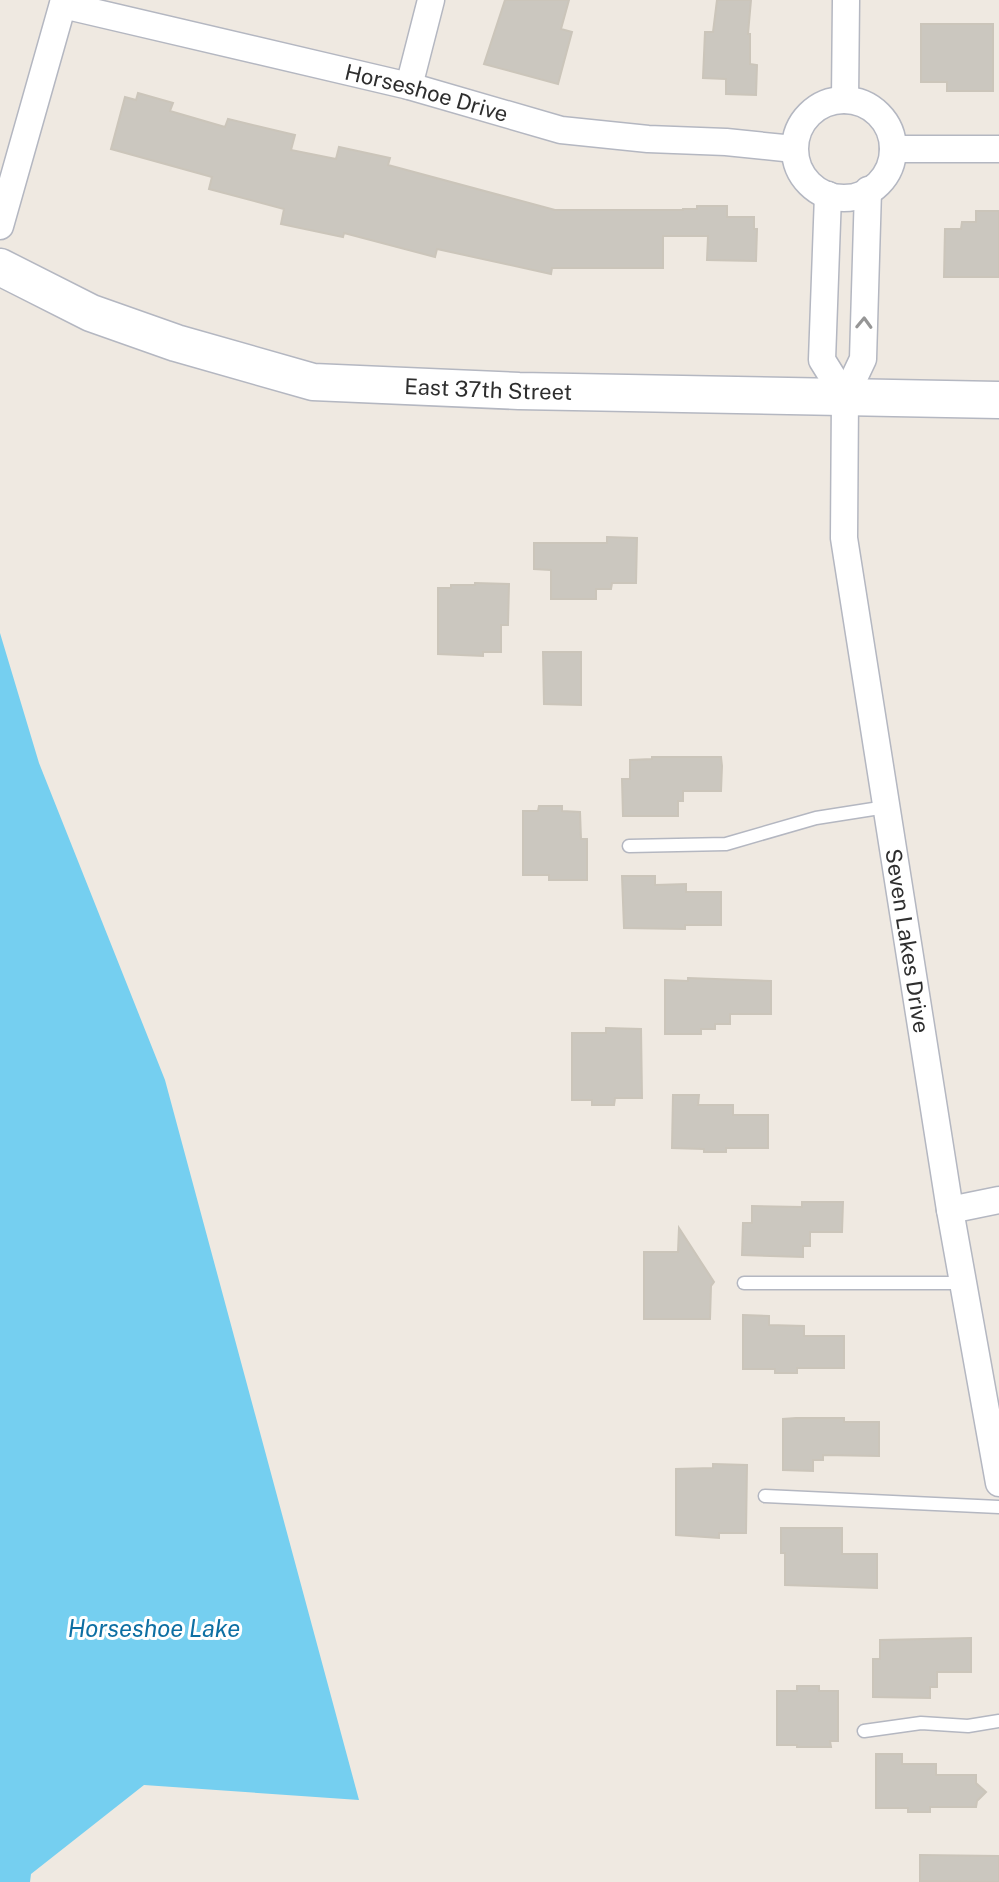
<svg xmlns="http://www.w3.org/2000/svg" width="999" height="1882" viewBox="0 0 999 1882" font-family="'Public Sans',sans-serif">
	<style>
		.water { fill: #75cff0 }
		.building { fill: #cbc7bf; stroke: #cbc5ba; stroke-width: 2 }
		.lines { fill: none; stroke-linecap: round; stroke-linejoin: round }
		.lane-casing { stroke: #b4b7c1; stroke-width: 15 }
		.street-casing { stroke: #b4b7c1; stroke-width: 29 }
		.secondary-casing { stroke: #b4b7c1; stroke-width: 39 }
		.lane { stroke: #fff; stroke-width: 12 }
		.street { stroke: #fff; stroke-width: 26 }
		.secondary { stroke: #fff; stroke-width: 36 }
		.oneway { stroke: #969696 }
		.labels { text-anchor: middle; stroke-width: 6; stroke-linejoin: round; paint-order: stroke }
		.street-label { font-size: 22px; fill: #2e2e2e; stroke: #fff }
		.water-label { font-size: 24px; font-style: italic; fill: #0d6fa3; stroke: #fff }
	</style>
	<rect width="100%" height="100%" fill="#efe9e1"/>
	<polygon class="water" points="0,633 39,763 165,1080 359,1800 144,1785 31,1874 30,1882 0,1882"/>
	<g class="building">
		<polygon points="505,0 569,0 561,29 572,32 558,84 484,64"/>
		<polygon points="717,0 751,0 748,34 750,34 750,64 757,65 756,95 726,94 726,79 703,78 705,32 713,32"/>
		<polygon points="921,24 993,24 993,91 947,91 947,82 921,82"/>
		<polygon points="138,93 173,103 170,111 225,127 228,119 295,135 291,150 336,159 339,147 390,158 388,165 555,210 683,210 683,209 697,209 697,206 727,206 727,217 754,217 754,229 757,229 756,261 707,260 708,236 663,236 663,268 552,268 551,274 437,249 435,257 344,233 343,237 281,224 284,209 209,189 212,177 111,149 125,97 136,100"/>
		<polygon points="976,211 999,211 999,277 944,277 945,229 961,229 962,222 976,222"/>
		<polygon points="607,537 637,538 636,583 612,583 611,589 596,589 596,599 551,599 551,570 534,569 534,543 607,543"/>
		<polygon points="475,583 509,584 508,625 501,625 501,652 483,652 483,656 438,654 438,588 451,588 451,585 475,585"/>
		<polygon points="543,652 581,652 581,705 544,704"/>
		<polygon points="652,757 721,757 722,766 721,791 683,791 683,801 678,801 678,816 623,816 622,779 630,779 630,760 652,759"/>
		<polygon points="539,806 562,806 562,811 580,812 581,839 587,839 587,880 549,880 549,875 523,875 523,811 538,811"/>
		<polygon points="622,876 655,876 655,885 686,884 686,892 721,892 721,925 685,925 685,929 624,928"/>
		<polygon points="688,978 771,981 771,1014 730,1014 730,1024 715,1024 715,1029 701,1029 701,1034 665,1034 665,980 688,981"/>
		<polygon points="606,1028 641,1029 642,1098 615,1098 614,1105 592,1105 592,1100 572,1100 572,1033 606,1033"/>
		<polygon points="673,1095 699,1095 698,1105 733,1105 733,1115 768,1115 768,1148 726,1148 726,1152 704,1152 704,1149 672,1148"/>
		<polygon points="802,1202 843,1202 842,1232 810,1232 810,1246 803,1246 803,1257 742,1255 743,1223 752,1223 752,1206 802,1207"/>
		<polygon points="679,1228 714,1282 711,1286 710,1319 644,1319 644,1252 678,1252"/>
		<polygon points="743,1315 769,1316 769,1325 804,1326 804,1336 844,1336 844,1368 797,1368 797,1373 775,1373 775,1369 743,1369"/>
		<polygon points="796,1418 844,1418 844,1422 879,1422 879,1456 823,1455 823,1460 813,1460 813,1471 783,1470 783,1419"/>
		<polygon points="713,1464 747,1465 746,1533 719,1533 719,1538 676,1535 676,1469 713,1468"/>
		<polygon points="781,1528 842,1528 842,1554 877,1554 877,1588 785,1585 785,1553 781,1553"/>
		<polygon points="971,1638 971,1672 937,1672 937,1687 930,1687 930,1698 873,1697 873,1659 880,1659 880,1640"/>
		<polygon points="797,1686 819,1686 819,1691 838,1691 838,1741 830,1741 831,1747 797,1747 797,1745 777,1745 777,1691 797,1691"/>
		<polygon points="876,1754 902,1754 902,1764 936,1764 936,1775 976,1775 976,1783 986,1792 977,1801 976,1807 930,1807 930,1812 908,1812 908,1808 876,1808"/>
		<polygon points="920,1855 999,1856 999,1882 920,1881"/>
	</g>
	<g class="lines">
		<g class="lane-casing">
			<g id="lane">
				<polyline points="629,846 726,844 816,818 886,807"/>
				<polyline points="744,1283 963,1283"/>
				<polyline points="765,1496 999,1507"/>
				<polyline points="864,1731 921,1723 968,1726 999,1721"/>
			</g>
		</g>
		<g class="street-casing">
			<g id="street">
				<path id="s1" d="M63 5 409 86 561 130 648 139 726 142 794 149"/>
				<polyline points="409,86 431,0"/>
				<polyline points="845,100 846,0"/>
				<circle cx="844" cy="149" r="49"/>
				<polyline points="893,149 999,149"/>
				<path id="s2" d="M868 190 863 359 845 397 844 538 950 1210 999 1483"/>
				<polyline points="828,195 822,360 845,397"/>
				<polyline points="0,226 64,0"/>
				<polyline points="950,1210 999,1200"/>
			</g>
		</g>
		<g class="secondary-casing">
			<g id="secondary">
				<path id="s3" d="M0 267 91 313 176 343 313 382 519 391 999 400"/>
			</g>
		</g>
		<use href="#lane" class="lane"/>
		<use href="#street" class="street"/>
		<use href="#secondary" class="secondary"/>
	</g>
	<defs><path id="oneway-chevron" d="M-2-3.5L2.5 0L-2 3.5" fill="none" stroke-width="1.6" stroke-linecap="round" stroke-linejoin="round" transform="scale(2)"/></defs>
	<use class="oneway" href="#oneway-chevron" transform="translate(864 323) rotate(-88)"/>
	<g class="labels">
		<g class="street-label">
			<text dy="8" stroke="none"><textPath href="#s1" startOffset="374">Horseshoe Drive</textPath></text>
			<text dy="8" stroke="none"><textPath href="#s3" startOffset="510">East 37th Street</textPath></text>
			<text dy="8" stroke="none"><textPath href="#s2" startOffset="760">Seven Lakes Drive</textPath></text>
		</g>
		<g class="water-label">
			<text x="154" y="1637">Horseshoe Lake</text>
		</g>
	</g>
</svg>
